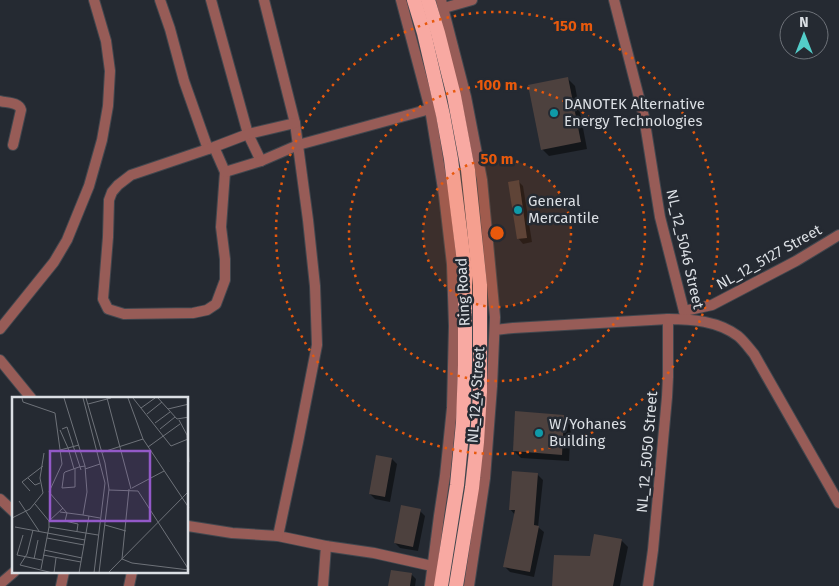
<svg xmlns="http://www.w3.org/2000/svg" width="839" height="586" viewBox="0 0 839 586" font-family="'Fira Sans',sans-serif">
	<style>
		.shadow { fill: #0007 }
		.building { fill: #4d413e }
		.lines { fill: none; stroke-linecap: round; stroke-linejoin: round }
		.minor-casing { stroke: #42474e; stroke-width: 12 }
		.tertiary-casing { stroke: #42474e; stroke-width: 12 }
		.trunk-casing { stroke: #42474e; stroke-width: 16 }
		.minor { stroke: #975c57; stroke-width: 10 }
		.tertiary { stroke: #975c57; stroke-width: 10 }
		.trunk { stroke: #f8a9a2; stroke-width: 14 }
		.ring { fill: none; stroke: #e8590c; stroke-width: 2.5; stroke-dasharray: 2.5 5 }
		.culture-dot { fill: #0f9aa8; stroke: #252a32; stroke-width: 2 }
		.labels { text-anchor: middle; stroke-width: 5; stroke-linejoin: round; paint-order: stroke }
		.poi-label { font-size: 15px; fill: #dbdfe4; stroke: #252a32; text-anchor: start }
		.street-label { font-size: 15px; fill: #dbdfe4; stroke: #252a32 }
		.inset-road { fill: none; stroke: #6e7279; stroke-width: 1 }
		.view { fill: #9359c8; fill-opacity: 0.15; stroke: #9359c8; stroke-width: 2.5 }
		.inset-edge { fill: none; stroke: #dbdfe4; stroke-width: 2.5 }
		.centre { fill: #e8590c; stroke: #252a32; stroke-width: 2.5 }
		.ring-label { font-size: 15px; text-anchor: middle; font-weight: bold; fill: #e8590c; stroke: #252a32; stroke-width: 5; stroke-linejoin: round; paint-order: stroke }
	</style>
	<rect width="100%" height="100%" fill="#252a32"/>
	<g class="shadow">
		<polygon points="568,79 575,86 587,149 549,156 542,149"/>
		<polygon points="518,181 523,186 532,242 523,244 518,238"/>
		<polygon points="564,416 571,423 569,461 521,458 514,451"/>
		<polygon points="392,459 397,464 390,502 375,499 370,494"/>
		<polygon points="537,474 543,480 538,527 544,532 534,577 510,572 505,567 515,515 510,509"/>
		<polygon points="420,511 425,516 418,551 400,548 395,543"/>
		<polygon points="621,540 628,547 620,586 554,586 591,557"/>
		<polygon points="411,574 416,579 415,586 389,586"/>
	</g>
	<g class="building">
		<polygon points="568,77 581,142 541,150 528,85"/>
		<polygon points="519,180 527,238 517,239 508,182"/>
		<polygon points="515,411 564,415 562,455 513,451"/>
		<polygon points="376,455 392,458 385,497 369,494"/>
		<polygon points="512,471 538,473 534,525 539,526 530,572 503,567 515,510 509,510"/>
		<polygon points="401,505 421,509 413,547 394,543"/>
		<polygon points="594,534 622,539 613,586 552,586 554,555 590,556"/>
		<polygon points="391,570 412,573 410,586 388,586"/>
	</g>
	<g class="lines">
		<g class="minor-casing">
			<g id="minor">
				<polyline points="160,0 170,29 184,81 208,149"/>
				<polyline points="211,0 248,134 261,161"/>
				<polyline points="264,0 295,123 308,220 315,286 317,345 298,442 278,536 326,546 374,553 432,566"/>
				<polyline points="614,0 644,117 660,217 686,319"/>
				<polyline points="444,8 472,0"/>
				<path d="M0 101C7 103 19 102 21 110L13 145"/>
				<polyline points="214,147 225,172 221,227 225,259 225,280 216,304 207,310 193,313 124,314 108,309 103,299 108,237 109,200 112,192 118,185 131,175 214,147 248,134 295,123"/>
				<polyline points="225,172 261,161 298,145 430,109"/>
				<polyline points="684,311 712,305 796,261 839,235"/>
				<polyline points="0,329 54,262 67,240 89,186 102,140 108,106 110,71 106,41 94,0"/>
				<path d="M495 330 513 328 668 319C692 319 718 321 738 336 744 341 749 348 754 354L839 503"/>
				<polyline points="0,360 31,398"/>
				<polyline points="0,499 14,512"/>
				<polyline points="188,526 232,533 278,536"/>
				<polyline points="0,584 14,572"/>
				<polyline points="61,586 64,572"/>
				<polyline points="129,586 132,572"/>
				<polyline points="323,586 326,546"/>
				<polyline points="648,586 653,550 667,397 668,377 668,319"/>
			</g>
		</g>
		<g class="tertiary-casing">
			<g id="tertiary">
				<polyline points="401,0 430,109 444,195 452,264 454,326 452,408 445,476 439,516 430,586"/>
				<polyline points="441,0 466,97 482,180 495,317 492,386 485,478 469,586"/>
			</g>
		</g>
		<g class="trunk-casing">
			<g id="trunk">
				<polyline points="414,0 424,33 443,115 451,159 465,270 465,365 463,423 457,485 441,586"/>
				<polyline points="428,0 438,33 454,96 468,170 480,285 480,392 477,442 472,488 456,586"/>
			</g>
		</g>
		<use href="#minor" class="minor"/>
		<use href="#tertiary" class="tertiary"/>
		<use href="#trunk" class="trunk"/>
	</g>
	<circle cx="497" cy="233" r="74" fill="#e8590c" fill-opacity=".12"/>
	<g class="ring">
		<circle cx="497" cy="233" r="74"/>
		<circle cx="497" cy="233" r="148"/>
		<circle cx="497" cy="233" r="221"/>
	</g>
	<g class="culture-dot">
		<circle cx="554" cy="113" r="5"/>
		<circle cx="518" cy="210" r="5"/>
		<circle cx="539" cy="433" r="5"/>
	</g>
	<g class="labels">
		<g class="poi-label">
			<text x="564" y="109">DANOTEK Alternative<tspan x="564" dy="17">Energy Technologies</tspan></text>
			<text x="528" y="206">General<tspan x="528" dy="17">Mercantile</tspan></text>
			<text x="549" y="429">W/Yohanes<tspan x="549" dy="17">Building</tspan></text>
		</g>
		<g class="street-label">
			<text transform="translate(685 249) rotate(77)" y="5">NL_12_5046 Street</text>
			<text transform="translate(769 257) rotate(-29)" y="5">NL_12_5127 Street</text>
			<text transform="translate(463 292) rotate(-93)" y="5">Ring Road</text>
			<text transform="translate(476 395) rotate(-86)" y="5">NL_12_4 Street</text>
			<text transform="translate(647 452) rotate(-85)" y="5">NL_12_5050 Street</text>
		</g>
	</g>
	<g transform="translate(12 397)">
		<rect width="176" height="176" fill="#252a32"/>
		<path class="inset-road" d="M10 1 11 5 43 16 50 67 37 95 55 116 53 124 66 127 65 134M52 1 73 69 75 95 71 118 88 121M71 1 93 86 82 176M74 1 93 66 97 92 87 176M95 1 119 92M116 1 131 42 177 111M121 1 159 49 176 42M146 1 165 22 177 20M76 7 99 1M129 11 143 1M156 12 177 7M135 17 150 5M167 23 175 38 177 65M143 26 158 15M50 32 55 30 69 73M148 32 163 20M48 33 56 51 67 48M136 50 168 27M48 53 56 51 62 72M91 55 131 42M63 72V90L50 91 52 76 53 75 67 70 73 69M73 72 88 67M16 81 23 88 28 86M120 91 152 74M97 93 126 94 177 173M18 94 10 85 31 69M7 104 27 134M23 107 37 124M48 115 71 118M0 121 18 112 31 96 28 81 32 56M93 128 114 134M3 130 73 143M37 130V124L51 111M21 133 15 157 8 168 41 176M11 138 5 158 30 163M35 141 72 148M32 153 70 161M31 158 69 165M22 162 26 143M110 162 117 92M110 162 120 166 177 173M29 172 37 130 86 138M42 176 44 161M67 176 77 119M96 176 177 94"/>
		<path class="view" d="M38 54H138V124H38Z"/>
		<rect width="176" height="176" class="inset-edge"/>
	</g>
	<circle cx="497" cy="233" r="8" class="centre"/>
	<g class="ring-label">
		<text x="573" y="31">150 m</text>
		<text x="497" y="90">100 m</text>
		<text x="497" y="164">50 m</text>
	</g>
	<g transform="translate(804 35)"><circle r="24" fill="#252a32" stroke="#6e7279"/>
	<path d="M0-4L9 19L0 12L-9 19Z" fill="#53cdc9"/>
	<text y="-8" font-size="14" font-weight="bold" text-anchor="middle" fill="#dbdfe4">N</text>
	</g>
</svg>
